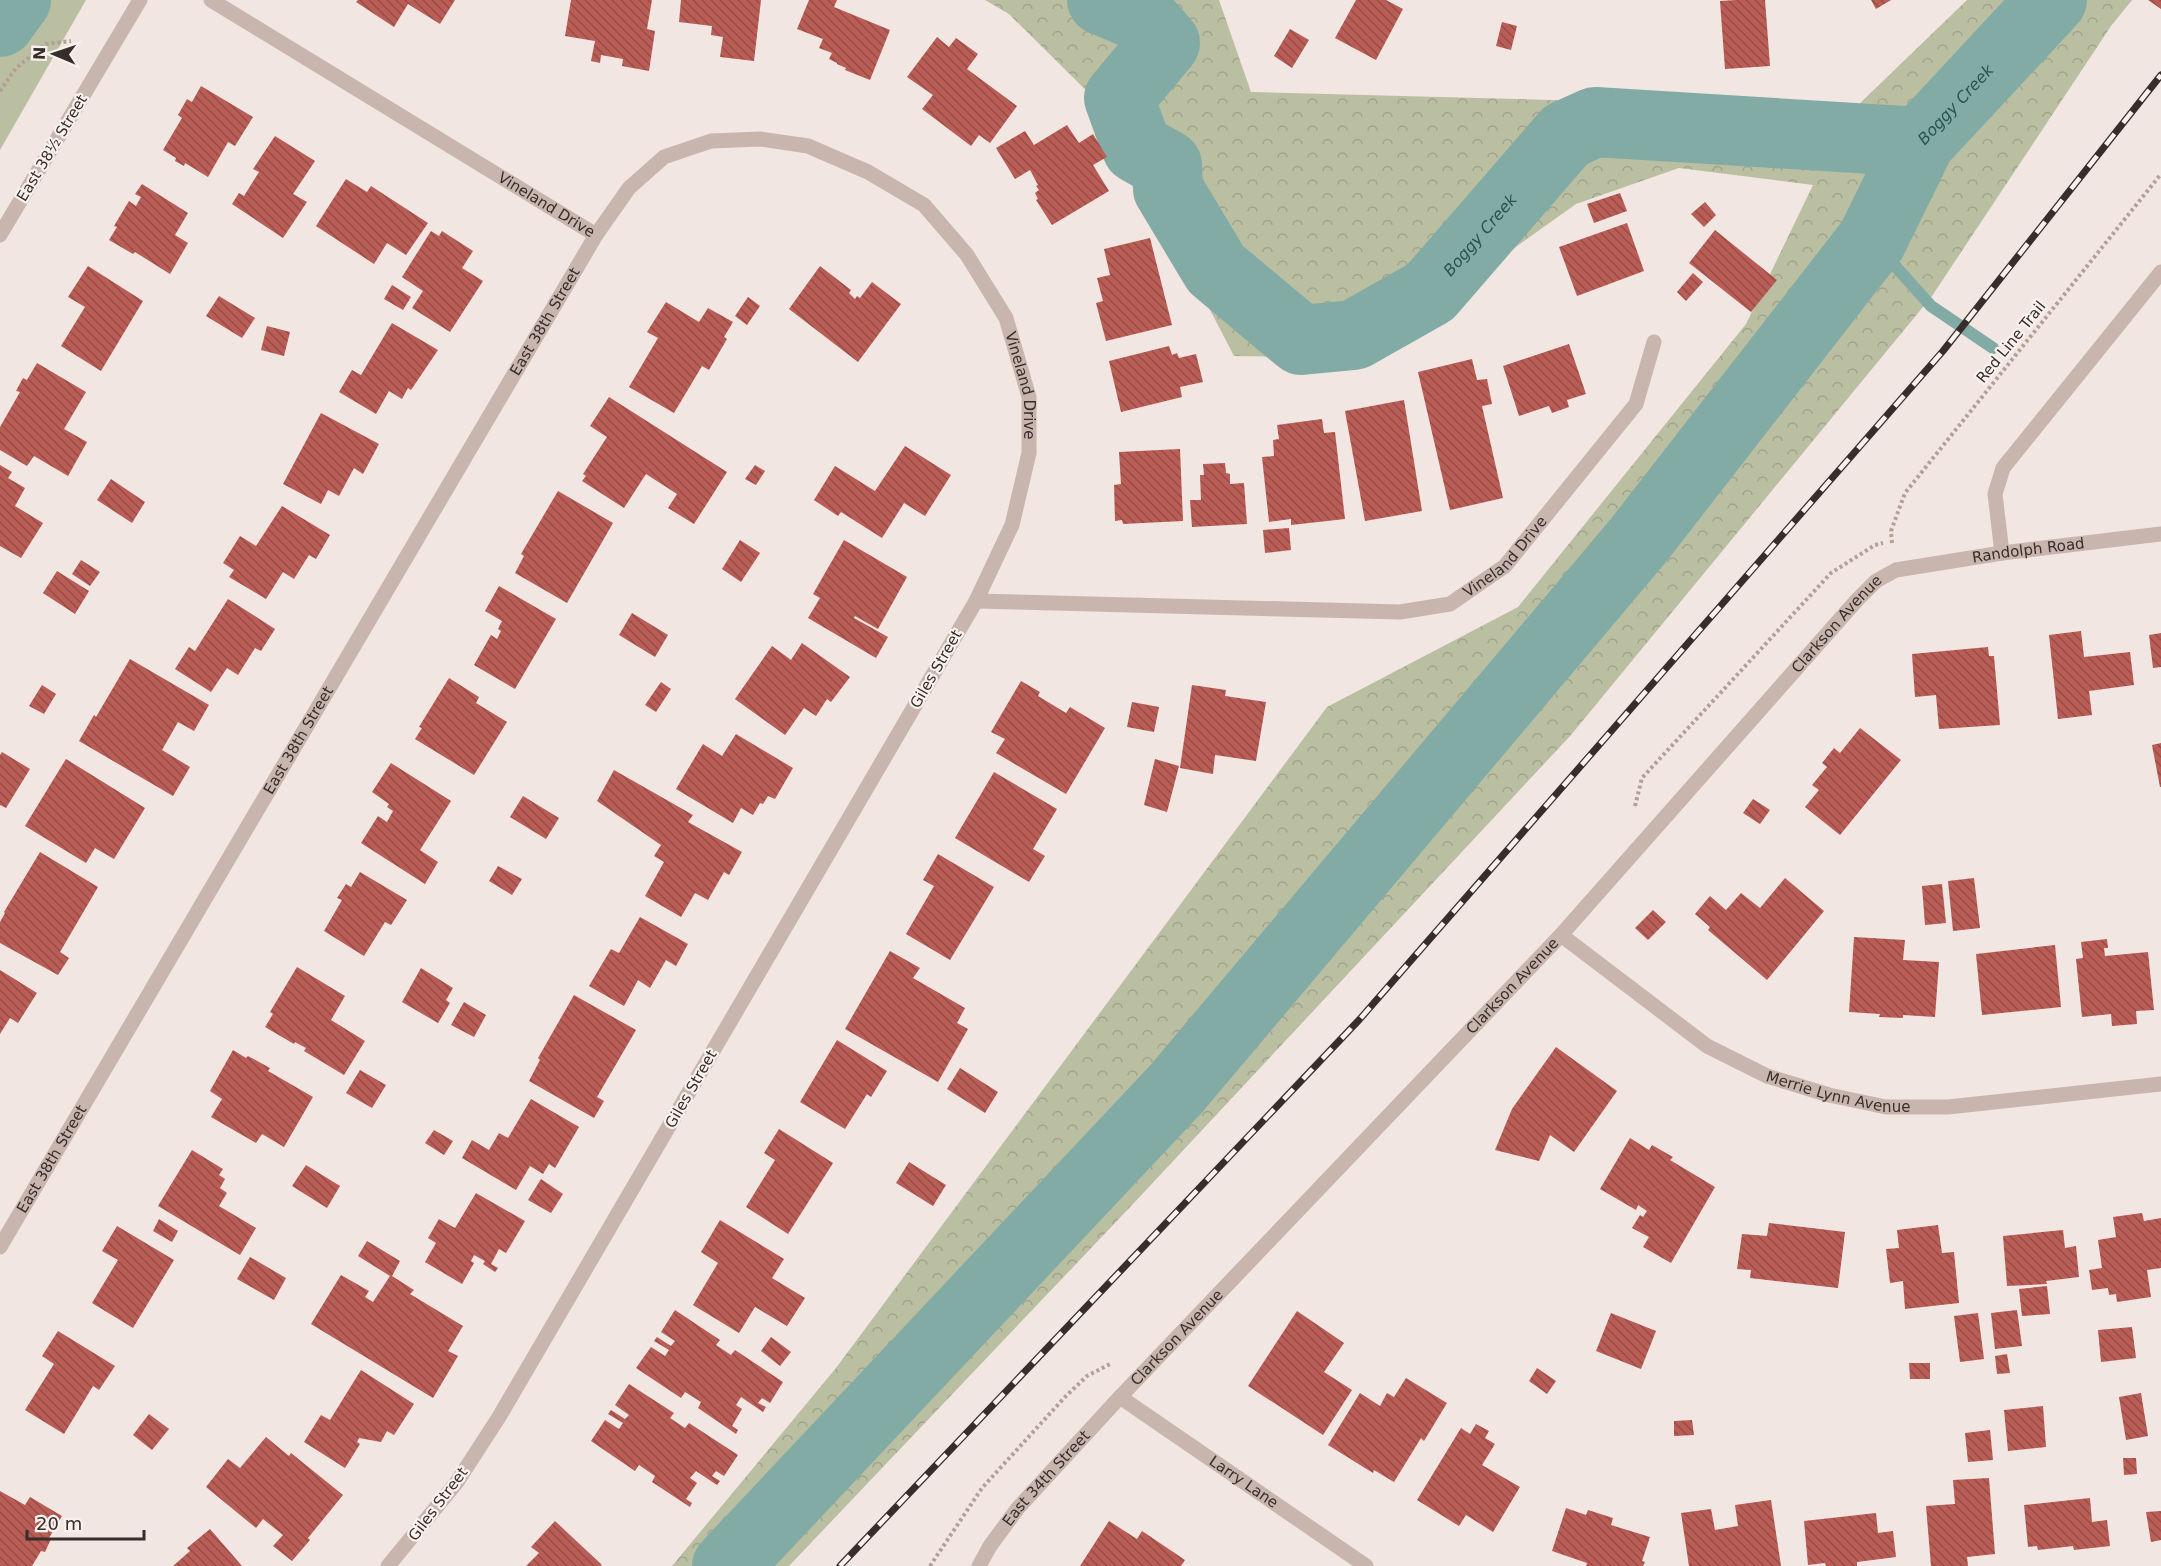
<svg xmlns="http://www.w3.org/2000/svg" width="2161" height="1566" viewBox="0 0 2161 1566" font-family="'DejaVu Sans',sans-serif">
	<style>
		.green { fill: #babfa2 }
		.forest { fill: url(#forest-crowns) }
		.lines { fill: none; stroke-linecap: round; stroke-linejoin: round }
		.stream { stroke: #83aba6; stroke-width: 12 }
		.river { stroke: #83aba6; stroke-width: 70 }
		.building { fill: url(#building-back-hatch) }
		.path { stroke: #b49f98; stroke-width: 4; stroke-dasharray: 3 3; stroke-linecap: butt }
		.minor { stroke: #c8b5ae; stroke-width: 15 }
		.rail-casing { stroke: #372d2b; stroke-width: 7 }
		.rail { stroke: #f9f1ed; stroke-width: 4.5; stroke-dasharray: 14; stroke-linecap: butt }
		.labels { text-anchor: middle; stroke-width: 4.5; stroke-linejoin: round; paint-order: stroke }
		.street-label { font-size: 15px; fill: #372d2b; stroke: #f9f1ed }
		.water-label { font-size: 16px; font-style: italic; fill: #25554f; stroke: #f9f1ed }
	</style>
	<defs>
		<pattern id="forest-crowns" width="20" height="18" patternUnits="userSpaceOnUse" patternTransform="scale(1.5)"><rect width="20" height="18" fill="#babfa2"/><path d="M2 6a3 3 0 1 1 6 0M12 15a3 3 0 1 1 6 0" fill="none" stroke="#a0a48c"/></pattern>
		<pattern id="building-back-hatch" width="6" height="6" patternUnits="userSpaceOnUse" patternTransform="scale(1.5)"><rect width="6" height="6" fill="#b95d56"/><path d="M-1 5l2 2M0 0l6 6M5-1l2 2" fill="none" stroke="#974d47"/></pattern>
	</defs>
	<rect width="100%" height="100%" fill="#f1e6e1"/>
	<polygon class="green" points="0,0 86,0 0,150"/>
	<polygon class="forest" points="985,0 1219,0 1251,92 1855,108 1967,0 2132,0 2111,26 1932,296 1571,735 1133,1204 789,1566 672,1566 836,1368 1327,707 1518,607 1746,324 1813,185 1679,168 1576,204 1360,358 1234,356 1106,110 1009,14"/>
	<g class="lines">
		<polyline class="stream" points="1872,240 1931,306 1993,348"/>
		<g class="river">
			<path id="s1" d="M1102 0 1142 17 1165 43 1119 98 1137 148 1167 165 1168 189 1216 269 1301 340 1354 335 1430 292 1566 135 1595 122 1920 142"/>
			<polyline points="0,22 16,0"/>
			<path id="s2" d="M727 1566 1176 1089 1638 541 1872 240 1920 142 2052 0"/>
		</g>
	</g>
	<g class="building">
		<polygon points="358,0 455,0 440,24 408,4 394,27 356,2"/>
		<polygon points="571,0 652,0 647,29 655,31 649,71 622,66 623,59 601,55 600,63 591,61 595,41 565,36"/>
		<polygon points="681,0 761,0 754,61 720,57 723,37 711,35 712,26 679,22"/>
		<polygon points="809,0 837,0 834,7 890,30 870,80 845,70 846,68 837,64 837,63 829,59 832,53 819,48 823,39 797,29"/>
		<polygon points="1356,0 1386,0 1403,9 1376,60 1335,38"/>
		<polygon points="1736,0 1765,0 1770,66 1725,69 1720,1"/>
		<polygon points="1871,0 1891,0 1876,9"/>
		<polygon points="2148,0 2161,0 2161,9"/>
		<polygon points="1502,22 1517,26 1511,50 1496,46"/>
		<polygon points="1290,29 1309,40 1292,68 1274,56"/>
		<polygon points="937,37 949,47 956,38 978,54 967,69 1017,106 990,143 979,135 971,146 922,109 933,95 907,77"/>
		<polygon points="201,86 253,117 235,146 228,142 208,177 185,163 184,166 175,161 176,158 163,150 182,118 178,115 187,99 192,102"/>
		<polygon points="1067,125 1079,143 1093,134 1107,157 1093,165 1109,191 1052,225 1036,200 1038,199 1035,193 1039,190 1036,186 1038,185 1030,170 1015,179 996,148 1025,131 1034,145"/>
		<polygon points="275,136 315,161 293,194 307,202 283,238 232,204 239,193 244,196 259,172 253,169"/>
		<polygon points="346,179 367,192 371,186 428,223 406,255 387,243 374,264 316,226"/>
		<polygon points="142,184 188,213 175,235 188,243 170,274 135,252 133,254 109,240 117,227 114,226 129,201 136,206 141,197 135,194"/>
		<polygon points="1620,193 1627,211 1594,223 1587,204"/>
		<polygon points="1705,202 1716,215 1704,227 1691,214"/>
		<polygon points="1627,223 1644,271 1577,296 1559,247"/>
		<polygon points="1715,230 1777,280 1751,312 1689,263"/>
		<polygon points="431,231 439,236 442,231 473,251 462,268 483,281 450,332 412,308 423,291 402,277"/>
		<polygon points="1150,238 1172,325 1106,341 1096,303 1103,301 1097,278 1110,275 1104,249"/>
		<polygon points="88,266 143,301 101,371 61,346 85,307 68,297"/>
		<polygon points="820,266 851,290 849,293 855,299 857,296 860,298 872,282 901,304 858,362 789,309"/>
		<polygon points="1693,273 1703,282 1686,301 1677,292"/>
		<polygon points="392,285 411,297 403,310 384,299"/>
		<polygon points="219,296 255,318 242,338 206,316"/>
		<polygon points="748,297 760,306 747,325 735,316"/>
		<polygon points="666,302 699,322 708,308 733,322 724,337 727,339 709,370 702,366 674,413 629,387 658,338 647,332"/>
		<polygon points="392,323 438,350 411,390 408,388 402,399 389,391 376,414 339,392 352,370 361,375"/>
		<polygon points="267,326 290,332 284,356 261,350"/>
		<polygon points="1569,344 1586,394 1567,400 1569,407 1552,413 1549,406 1519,416 1503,366"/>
		<polygon points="1169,346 1172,355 1177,353 1179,358 1196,354 1203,382 1180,387 1182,397 1121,412 1109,361"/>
		<polygon points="1472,359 1477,380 1487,379 1492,404 1482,406 1503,498 1450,510 1418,372"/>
		<polygon points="37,363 86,392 64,429 87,442 68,476 34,456 27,466 0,450 0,427 20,392 16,391 23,378 27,380"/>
		<polygon points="609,397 727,472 694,524 668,508 677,494 646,474 624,508 582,481 586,476 583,474 607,437 590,426"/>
		<polygon points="1404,400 1422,511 1365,521 1345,411"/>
		<polygon points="321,413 379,444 363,474 354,468 339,496 328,490 321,504 283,484"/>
		<polygon points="1322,419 1324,433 1335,432 1345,519 1291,525 1291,519 1269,522 1262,457 1274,456 1273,440 1279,439 1277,425"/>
		<polygon points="905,446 951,475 925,516 904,503 882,538 841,512 838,516 814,500 835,466 875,491"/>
		<polygon points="1180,449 1183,521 1123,524 1122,520 1115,521 1114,485 1121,484 1119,452"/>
		<polygon points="1225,463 1226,473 1230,474 1230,484 1244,483 1247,524 1192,527 1190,500 1201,500 1200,475 1204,475 1203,464"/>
		<polygon points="0,465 12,472 8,478 25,488 15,506 43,523 21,558 0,546"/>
		<polygon points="755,465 765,471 756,485 745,479"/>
		<polygon points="111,479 145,502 132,523 97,500"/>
		<polygon points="558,491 613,523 567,603 515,573 524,556 521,554"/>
		<polygon points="282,506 330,535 316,559 309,555 294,579 283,572 266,599 229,577 234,570 223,563 240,536 256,546"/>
		<polygon points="1289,528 1291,550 1265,553 1263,530"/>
		<polygon points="740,540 760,553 741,582 722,569"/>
		<polygon points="844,540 907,577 878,629 855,616 854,618 888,637 876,658 808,618 820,598 813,594"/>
		<polygon points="81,560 100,572 90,586 72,574"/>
		<polygon points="57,571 89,591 75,614 43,593"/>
		<polygon points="499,586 556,619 515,689 474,665 491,635 497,639 501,631 498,629 502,621 485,611"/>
		<polygon points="228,599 275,629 261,651 255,648 238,675 227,668 211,692 175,669 189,647 195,651"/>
		<polygon points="632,613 668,635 655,657 619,635"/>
		<polygon points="2081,631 2084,657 2130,652 2134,685 2089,691 2092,715 2058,719 2049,635"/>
		<polygon points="2161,633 2161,667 2153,668 2149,635"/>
		<polygon points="802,643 850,677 831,702 827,699 816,716 804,708 785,735 735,699 772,646 791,660"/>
		<polygon points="1988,647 1989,656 1994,656 2000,725 1939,729 1936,695 1915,697 1912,654"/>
		<polygon points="130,659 209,705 194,731 178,722 162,750 190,767 173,796 79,741 94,715 96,717"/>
		<polygon points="449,678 479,697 476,703 507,722 474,775 415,739 422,728 419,727"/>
		<polygon points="1021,681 1040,692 1038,696 1066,713 1070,707 1105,728 1066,794 996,753 1005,739 991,732"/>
		<polygon points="661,682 671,689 656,712 645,705"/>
		<polygon points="42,685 56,694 44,714 29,706"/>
		<polygon points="1192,685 1226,690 1225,696 1266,702 1256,761 1215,755 1213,774 1180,768"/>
		<polygon points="1132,702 1159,707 1154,732 1127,727"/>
		<polygon points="1860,728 1901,760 1840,835 1805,807 1819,790 1812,785 1827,767 1822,763 1834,748 1840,753"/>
		<polygon points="736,734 793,768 775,799 768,796 763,804 760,803 753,815 741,808 733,823 676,789 703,744 722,756"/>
		<polygon points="2161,743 2161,787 2160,787 2152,745"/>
		<polygon points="2,752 30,769 6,808 0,805 0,755"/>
		<polygon points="66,759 145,808 114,859 95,848 86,863 25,826"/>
		<polygon points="1155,759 1179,766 1167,812 1144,805"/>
		<polygon points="391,763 451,801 420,850 438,862 425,884 361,843 378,816 387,822 393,811 387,807 389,804 372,792"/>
		<polygon points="614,770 693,815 688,822 742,852 729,875 724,872 708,900 695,893 681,917 645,896 664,862 654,856 661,845 597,801"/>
		<polygon points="994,772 1057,809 1033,849 1045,856 1029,882 955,838"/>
		<polygon points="523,796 559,818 546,839 510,817"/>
		<polygon points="1753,799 1770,810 1760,824 1743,813"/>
		<polygon points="40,852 98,887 60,952 69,958 58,975 0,943 0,922 5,913 4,912"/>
		<polygon points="938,854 994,887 950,960 906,934 934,886 923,880"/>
		<polygon points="498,866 522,879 512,895 489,881"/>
		<polygon points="360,872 407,900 391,925 385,922 364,956 324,931 342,900 337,898 346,884 351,887"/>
		<polygon points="1785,878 1824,911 1767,980 1708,930 1710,927 1695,914 1710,896 1726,910 1741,893 1760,908"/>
		<polygon points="1974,878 1980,928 1953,931 1948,881"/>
		<polygon points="1942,884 1946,923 1925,925 1922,886"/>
		<polygon points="1653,910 1666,922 1648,940 1635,928"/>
		<polygon points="640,917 688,944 676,966 666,960 650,988 638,980 624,1006 589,986 611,949 619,953"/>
		<polygon points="1854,937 1905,940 1903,960 1939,962 1935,1017 1903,1015 1903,1018 1879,1017 1880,1014 1849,1012"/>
		<polygon points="2107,939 2108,948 2104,948 2105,956 2148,952 2154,1010 2136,1011 2137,1024 2112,1026 2111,1014 2082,1017 2076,959 2083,958 2081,942"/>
		<polygon points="2055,945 2061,1007 1982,1015 1976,954"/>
		<polygon points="890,951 920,968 913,978 965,1008 957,1023 968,1029 938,1082 845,1029"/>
		<polygon points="297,967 345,996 331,1020 365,1041 344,1075 304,1051 306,1048 295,1042 294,1044 265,1027 273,1014 270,1012"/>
		<polygon points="421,968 453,988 446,1000 450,1003 438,1023 402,1002"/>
		<polygon points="0,970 37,993 18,1023 10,1018 0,1034"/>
		<polygon points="574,995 636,1030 597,1097 604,1101 594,1118 529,1081 540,1060 538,1058"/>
		<polygon points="464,1002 486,1015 474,1037 451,1025"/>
		<polygon points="837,1040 887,1071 871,1097 867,1094 845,1129 800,1102"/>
		<polygon points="1556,1047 1617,1091 1574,1152 1550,1135 1539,1161 1495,1150 1512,1109"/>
		<polygon points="233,1050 246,1058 248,1056 270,1068 268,1071 313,1097 284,1147 262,1134 256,1143 211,1117 222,1099 210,1091"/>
		<polygon points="960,1068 998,1092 985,1113 947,1089"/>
		<polygon points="360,1070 386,1085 372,1108 346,1093"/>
		<polygon points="531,1099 579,1127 555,1168 549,1164 543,1174 530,1166 516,1190 462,1158 472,1140 489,1150 499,1133 508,1138"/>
		<polygon points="779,1129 833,1163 788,1234 746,1207 775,1160 764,1153"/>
		<polygon points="434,1130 453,1141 444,1155 425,1143"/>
		<polygon points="1630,1138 1649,1150 1652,1145 1673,1157 1670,1160 1715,1187 1671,1263 1643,1247 1649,1237 1632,1228 1640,1215 1643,1217 1647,1211 1638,1205 1636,1210 1600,1189"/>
		<polygon points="192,1150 223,1169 219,1175 225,1179 220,1188 227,1193 219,1206 256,1228 240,1255 158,1206"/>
		<polygon points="909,1162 946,1185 933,1206 896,1183"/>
		<polygon points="306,1165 340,1186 327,1208 292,1186"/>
		<polygon points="541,1179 563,1194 551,1213 528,1200"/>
		<polygon points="476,1193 525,1221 506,1253 499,1249 491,1264 498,1268 495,1272 483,1264 485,1261 474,1255 471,1261 474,1263 462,1284 425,1262 436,1243 428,1238 439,1219 455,1228"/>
		<polygon points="2142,1213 2144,1221 2161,1218 2161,1268 2147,1270 2151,1297 2117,1302 2116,1294 2109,1295 2108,1288 2092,1290 2089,1270 2102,1268 2098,1240 2116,1237 2113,1217"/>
		<polygon points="159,1219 178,1231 172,1242 153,1231"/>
		<polygon points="720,1220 784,1259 772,1278 805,1298 787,1326 755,1307 739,1333 693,1305 718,1263 701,1252"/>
		<polygon points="1769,1223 1845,1232 1838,1288 1750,1278 1751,1270 1737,1269 1742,1234 1767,1236"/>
		<polygon points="1938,1225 1942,1253 1954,1252 1959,1303 1905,1309 1903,1281 1890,1283 1886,1249 1899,1248 1897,1230"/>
		<polygon points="117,1226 174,1260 133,1328 92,1303 118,1260 102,1251"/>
		<polygon points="2063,1230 2065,1248 2076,1246 2079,1277 2046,1281 2047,1284 2007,1286 2003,1236"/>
		<polygon points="367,1241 400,1261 392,1276 414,1290 410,1294 463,1326 448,1351 458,1356 433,1398 311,1324 341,1275 369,1291 365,1297 373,1302 390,1276 358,1256"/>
		<polygon points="250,1257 286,1278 274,1300 237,1279"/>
		<polygon points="2047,1286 2050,1314 2022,1316 2019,1289"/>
		<polygon points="675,1310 720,1340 716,1345 731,1355 735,1350 783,1382 770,1403 762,1398 758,1403 766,1407 763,1412 741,1397 736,1405 742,1409 732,1426 738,1430 736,1434 698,1408 701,1402 685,1392 681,1398 636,1368 651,1347 665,1356 669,1350 654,1341 657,1337 671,1346 675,1341 661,1332"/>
		<polygon points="2017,1310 2022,1346 1995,1349 1991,1313"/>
		<polygon points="1297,1311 1344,1343 1324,1372 1352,1390 1323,1435 1248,1386"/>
		<polygon points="1611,1313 1656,1331 1641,1369 1596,1351"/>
		<polygon points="1978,1313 1984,1359 1960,1362 1954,1316"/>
		<polygon points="2132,1327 2136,1358 2101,1362 2098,1330"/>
		<polygon points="58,1331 115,1366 99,1390 93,1386 64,1434 25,1410 54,1364 42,1356"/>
		<polygon points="771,1337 791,1352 780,1366 761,1351"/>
		<polygon points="2007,1354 2010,1373 1997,1374 1995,1356"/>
		<polygon points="1909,1363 1930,1363 1930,1379 1910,1379"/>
		<polygon points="1537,1368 1556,1381 1547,1394 1529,1381"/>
		<polygon points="361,1370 414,1404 394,1435 387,1431 381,1442 359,1438 357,1442 360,1444 345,1468 304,1442 321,1415 330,1420"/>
		<polygon points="1406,1378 1447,1403 1424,1441 1421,1438 1394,1482 1374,1470 1373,1473 1328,1445 1360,1393 1380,1406 1387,1393 1394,1397"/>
		<polygon points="629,1384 674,1413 670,1418 685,1428 689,1423 738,1455 724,1476 716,1471 712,1476 720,1481 717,1485 696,1471 690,1478 697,1483 686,1499 692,1503 690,1507 652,1482 655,1476 639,1465 635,1471 591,1441 605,1420 619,1429 623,1423 608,1414 611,1410 625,1419 629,1415 615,1405"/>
		<polygon points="2141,1393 2148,1436 2126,1440 2119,1397"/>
		<polygon points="2043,1406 2046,1447 2008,1451 2004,1410"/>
		<polygon points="149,1414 169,1429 152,1450 133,1435"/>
		<polygon points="1692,1420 1694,1435 1674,1436 1674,1421"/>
		<polygon points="1476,1424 1489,1431 1485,1438 1495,1444 1482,1465 1520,1487 1493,1532 1466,1515 1459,1526 1417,1500 1461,1428 1470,1434"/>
		<polygon points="1990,1430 1993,1460 1968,1462 1965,1433"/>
		<polygon points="266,1437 289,1456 291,1453 343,1495 308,1538 310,1540 292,1561 273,1546 283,1535 263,1519 256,1528 206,1487 228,1459 240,1468"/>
		<polygon points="2123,1458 2136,1458 2137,1474 2124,1475"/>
		<polygon points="1989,1478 1995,1554 1967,1557 1968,1566 1931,1566 1926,1506 1955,1504 1953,1480"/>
		<polygon points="0,1491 25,1505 30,1497 62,1516 49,1538 51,1539 45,1552 41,1551 32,1566 0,1566"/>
		<polygon points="2090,1498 2092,1522 2107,1520 2110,1546 2074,1550 2073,1546 2038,1550 2037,1546 2028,1547 2024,1505"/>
		<polygon points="1771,1500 1781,1566 1689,1566 1681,1513 1711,1509 1715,1530 1738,1526 1735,1505"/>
		<polygon points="1566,1508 1586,1515 1588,1510 1613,1518 1611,1525 1650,1537 1642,1561 1645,1562 1643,1566 1586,1566 1587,1563 1552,1551"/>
		<polygon points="2161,1511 2161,1540 2151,1542 2146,1512"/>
		<polygon points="1876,1513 1878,1533 1893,1531 1896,1557 1857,1562 1857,1566 1826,1566 1825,1563 1808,1565 1804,1521"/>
		<polygon points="555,1521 602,1565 600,1566 526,1566 539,1553 531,1547"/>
		<polygon points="1109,1521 1137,1539 1142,1531 1185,1560 1181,1566 1080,1566"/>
		<polygon points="210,1529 242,1566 173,1566 190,1551 187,1548"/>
	</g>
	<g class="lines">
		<g class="path">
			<polyline points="0,91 16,68 46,44 71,41"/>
			<polyline points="1892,543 1891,531 1905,493 2161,174"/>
			<polyline points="1635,806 1642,778 1831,573 1875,545 1883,543"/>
			<polyline points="930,1566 982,1488 1065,1397 1087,1376 1112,1363"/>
		</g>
		<g class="minor">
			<path id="s3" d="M211 0 596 235"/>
			<polyline points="0,235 140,0"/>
			<polyline points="2002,553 1995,494 2003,468 2161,272"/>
			<path id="s4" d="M976 601 1400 612 1450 604 1505 566 1636 404 1654 342"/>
			<path id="s5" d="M1561 935 1707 1046 1767 1076 1829 1095 1886 1107H1948L2161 1084"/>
			<path id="s6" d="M0 1247 596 235 629 188 664 157 711 141 760 139 808 146 868 172 924 205 967 255 1006 318 1029 397V453L1012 525 976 601 499 1417 457 1482 388 1566"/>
			<path id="s7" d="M1120 1397 1366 1566"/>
			<path id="s8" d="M979 1566 990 1546 1018 1508 1120 1397 1561 935 1857 600 1876 581 1896 570 2002 553 2161 534"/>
		</g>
		<g class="rail-casing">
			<polyline id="rail" points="840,1566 1359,1020 1943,351 2161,75"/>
		</g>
		<use href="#rail" class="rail"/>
	</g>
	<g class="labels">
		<g class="street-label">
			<text transform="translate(52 148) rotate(-59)" y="5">East 38½ Street</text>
			<text dy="5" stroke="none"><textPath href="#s3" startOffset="393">Vineland Drive</textPath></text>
			<text dy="5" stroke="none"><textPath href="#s6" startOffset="1074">East 38th Street</textPath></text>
			<text transform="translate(2011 342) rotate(-51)" y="5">Red Line Trail</text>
			<text dy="5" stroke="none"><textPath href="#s6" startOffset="1766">Vineland Drive</textPath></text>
			<text dy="5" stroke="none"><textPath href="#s8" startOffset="1490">Randolph Road</textPath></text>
			<text dy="5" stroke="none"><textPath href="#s4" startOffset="548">Vineland Drive</textPath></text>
			<text dy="5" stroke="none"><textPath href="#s8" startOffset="1275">Clarkson Avenue</textPath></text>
			<text transform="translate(936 669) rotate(-60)" y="5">Giles Street</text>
			<text dy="5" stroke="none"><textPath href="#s6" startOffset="588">East 38th Street</textPath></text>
			<text dy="5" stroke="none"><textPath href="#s8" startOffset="789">Clarkson Avenue</textPath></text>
			<text transform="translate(691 1089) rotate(-60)" y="5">Giles Street</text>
			<text dy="5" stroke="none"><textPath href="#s5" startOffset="324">Merrie Lynn Avenue</textPath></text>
			<text dy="5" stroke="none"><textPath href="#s6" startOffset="102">East 38th Street</textPath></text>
			<text dy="5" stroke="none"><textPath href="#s8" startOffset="303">Clarkson Avenue</textPath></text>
			<text dy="5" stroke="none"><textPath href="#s8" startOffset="111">East 34th Street</textPath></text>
			<text dy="5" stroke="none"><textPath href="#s7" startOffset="150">Larry Lane</textPath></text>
			<text transform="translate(438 1504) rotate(-53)" y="5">Giles Street</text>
		</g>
		<g class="water-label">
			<text dy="6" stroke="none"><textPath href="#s2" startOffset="1914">Boggy Creek</textPath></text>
			<text dy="6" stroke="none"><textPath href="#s1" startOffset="682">Boggy Creek</textPath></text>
		</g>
	</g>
	<g transform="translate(54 54) rotate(272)" stroke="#f9f1ed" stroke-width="4.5" paint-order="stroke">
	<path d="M0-4.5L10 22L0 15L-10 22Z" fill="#372d2b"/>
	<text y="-9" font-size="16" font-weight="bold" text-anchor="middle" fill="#372d2b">N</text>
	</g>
	<path d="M27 1530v9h117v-9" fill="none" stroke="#372d2b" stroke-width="3"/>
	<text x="36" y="1530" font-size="18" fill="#372d2b" stroke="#f9f1ed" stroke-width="4.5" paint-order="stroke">20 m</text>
</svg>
